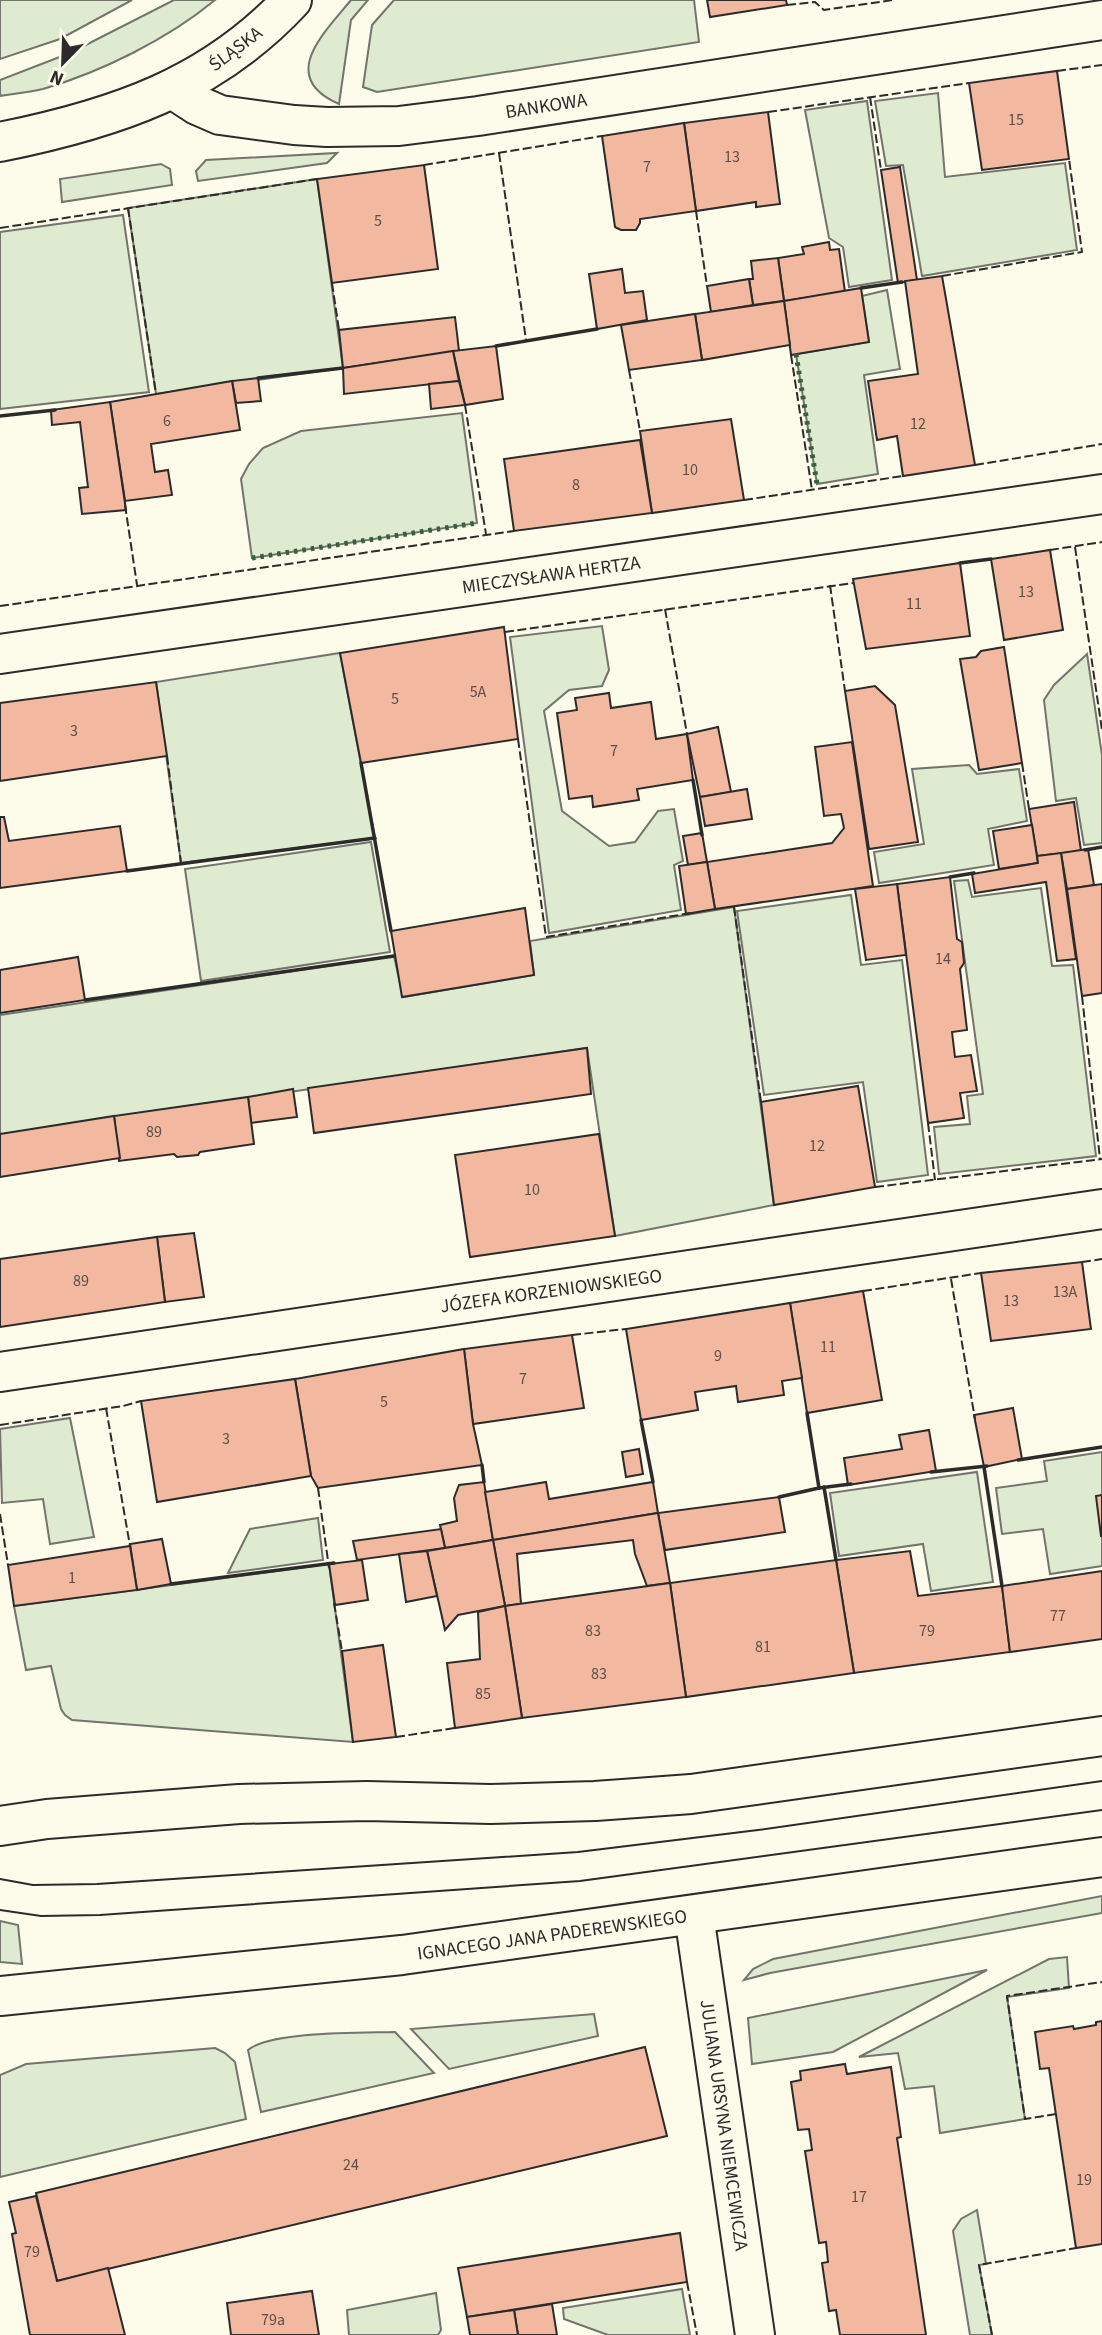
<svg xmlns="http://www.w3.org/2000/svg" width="1102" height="2335" viewBox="0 0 1102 2335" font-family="'Source Sans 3',sans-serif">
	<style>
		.green { fill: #deebd1; stroke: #74746e; stroke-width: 2 }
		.building { fill: #f2b8a0; stroke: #2b2b2b; stroke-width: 2 }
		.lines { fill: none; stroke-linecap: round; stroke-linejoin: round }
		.street-casing { stroke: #2b2b2b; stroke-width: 42 }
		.secondary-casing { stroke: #2b2b2b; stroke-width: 42 }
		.primary-casing { stroke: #2b2b2b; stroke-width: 42 }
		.street { stroke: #fdfbea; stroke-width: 38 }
		.secondary { stroke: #fdfbea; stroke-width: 38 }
		.primary { stroke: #fdfbea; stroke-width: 38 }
		.tram { stroke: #2b2b2b; stroke-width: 2 }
		.hedge { stroke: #34623c; stroke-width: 5; stroke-dasharray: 3.5 5; stroke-linecap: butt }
		.fence { stroke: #2b2b2b; stroke-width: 2; stroke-dasharray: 9 3.5; stroke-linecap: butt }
		.wall { stroke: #2b2b2b; stroke-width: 3.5 }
		.labels { text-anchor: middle; stroke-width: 5; stroke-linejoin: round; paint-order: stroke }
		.number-label { font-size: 16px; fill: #5d4e48 }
		.street-label { font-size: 19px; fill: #2b2b2b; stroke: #fdfbea }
	</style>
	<rect width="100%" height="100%" fill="#fdfbea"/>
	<g class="green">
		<polygon points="0,0 132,0 60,39 0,59"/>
		<path d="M174 0H215C168 39 101 72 43 89 29 92 14 94 0 96V80L70 53Z"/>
		<path d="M351 0H368L351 20 339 104C277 77 324 33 351 0Z"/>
		<polygon points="394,0 694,0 699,42 377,92 363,87 372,25"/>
		<polygon points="938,93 945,177 1065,163 1077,250 922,276 903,165 886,166 875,101"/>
		<polygon points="867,101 892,280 849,287 843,247 829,238 805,110"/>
		<polygon points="337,153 327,163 198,181 196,171 206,160"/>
		<polygon points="161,164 170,169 172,185 62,202 60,179"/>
		<polygon points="317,179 343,368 156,394 128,208"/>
		<polygon points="123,215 149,392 0,409 0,232"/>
		<polygon points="887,290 900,369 864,375 878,474 817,484 796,354 869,342 862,296"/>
		<polygon points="462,413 477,523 252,558 241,479 249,464 263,448 301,431"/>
		<polygon points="602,626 609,670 602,686 569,690 544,711 562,811 609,846 635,842 658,811 674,809 683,861 674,865 681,910 549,933 510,637"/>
		<polygon points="340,653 375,838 181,863 156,682"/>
		<polygon points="1087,654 1102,755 1102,843 1084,845 1076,798 1056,801 1044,700 1054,685"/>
		<polygon points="969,765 977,774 1019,769 1027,821 988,829 994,865 879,883 874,852 924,844 912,769"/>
		<polygon points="371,842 390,952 201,981 185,869"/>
		<polygon points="968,880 972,897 1041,888 1052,966 1073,965 1096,1156 939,1174 934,1127 970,1124 967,1096 983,1094 954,881"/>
		<polygon points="851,895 861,965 902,960 928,1175 877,1182 863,1082 764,1095 737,911"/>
		<polygon points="734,907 774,1205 615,1236 587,1048 0,1135 0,1015 394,956 403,997 534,975 530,941"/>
		<polygon points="70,1418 94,1537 50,1544 43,1499 2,1503 0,1429"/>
		<polygon points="1102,1452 1102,1566 1050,1574 1043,1529 1002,1534 996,1488 1047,1481 1044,1461"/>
		<polygon points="977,1472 993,1582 931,1591 923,1544 839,1556 830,1493"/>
		<polygon points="318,1518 323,1560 228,1573 250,1529"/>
		<polygon points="329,1564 353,1742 72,1720 65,1715 61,1709 51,1666 26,1670 14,1606"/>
		<polygon points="1102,1896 1102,1913 770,1973 744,1980 753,1969 773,1959"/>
		<polygon points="0,1921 18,1925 22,1964 0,1962"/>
		<polygon points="1067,1957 1069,1988 1007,1997 1025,2119 940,2133 934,2086 905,2089 898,2053 859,2057 1049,1959"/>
		<polygon points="987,1970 833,2052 752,2064 748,2018"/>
		<polygon points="594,2014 598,2036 449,2069 411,2029"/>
		<path d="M395 2032 434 2073 261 2112 248 2050C271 2031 363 2033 395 2032Z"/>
		<polygon points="215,2048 225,2053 235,2062 246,2119 0,2177 0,2075 26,2064"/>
		<polygon points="977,2210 986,2264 979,2265 992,2335 970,2335 953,2231 961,2219"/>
		<polygon points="682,2289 690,2335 608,2335 564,2319 563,2308"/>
		<polygon points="436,2293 441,2330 438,2335 349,2335 347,2310"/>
	</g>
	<g class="building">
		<polygon points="707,0 786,0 787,5 710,17"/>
		<polygon points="1057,71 1069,159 982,170 969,83"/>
		<polygon points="768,112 780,204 756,207 756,202 696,211 684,123"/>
		<polygon points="684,123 696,211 640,219 640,223 636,230 621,230 615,227 602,136"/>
		<polygon points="424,165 438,269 332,283 317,179"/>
		<polygon points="900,167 917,280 898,283 881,170"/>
		<polygon points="829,242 830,250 839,249 845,292 784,301 778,258 804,254 802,247"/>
		<polygon points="778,258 784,301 753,305 749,279 753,279 751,261"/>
		<polygon points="622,269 625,293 643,291 647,320 597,329 589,274"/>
		<polygon points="942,276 975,465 903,476 897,436 877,440 868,381 918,374 905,281"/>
		<polygon points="749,279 753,305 711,312 707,286"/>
		<polygon points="861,288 869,342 791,355 784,301"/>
		<polygon points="784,301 790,345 702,360 695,314"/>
		<polygon points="695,314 702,360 629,370 621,325"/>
		<polygon points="455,317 459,351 343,368 339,330"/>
		<polygon points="496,346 503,399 465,405 453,351"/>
		<polygon points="453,351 459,381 344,394 343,368"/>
		<polygon points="258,378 261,401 236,403 232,381"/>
		<polygon points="232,381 240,430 151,444 155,472 168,470 172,495 125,501 110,402"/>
		<polygon points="459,381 465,405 431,409 429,384"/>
		<polygon points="110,402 126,510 82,514 79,488 88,487 80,422 52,425 51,410"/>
		<polygon points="731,419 744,500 652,513 640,431"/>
		<polygon points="640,440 652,513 514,531 504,459"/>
		<polygon points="1050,550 1063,630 1004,640 991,559"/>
		<polygon points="960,563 970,636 866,649 853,579"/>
		<polygon points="504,627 518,739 361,763 340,653"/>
		<polygon points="1004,647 1022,763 979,770 960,659 976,657 981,651"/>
		<polygon points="156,682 167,756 0,781 0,703"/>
		<polygon points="875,686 895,705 918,842 869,849 845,691"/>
		<polygon points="609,693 611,708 651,702 656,739 687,734 693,780 637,789 639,800 593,807 592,796 569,799 557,713 577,710 575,698"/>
		<polygon points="718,727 731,792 700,797 687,734"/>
		<polygon points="852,742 873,886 715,909 707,862 832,843 844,828 841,814 824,816 815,747"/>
		<polygon points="747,789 752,819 705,826 700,797"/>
		<polygon points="1074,802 1081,851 1037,856 1029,809"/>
		<polygon points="0,817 4,817 9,841 120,826 127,871 0,888"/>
		<polygon points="1032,825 1038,863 999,869 993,831"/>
		<polygon points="702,833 707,862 688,865 683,836"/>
		<polygon points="1088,849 1094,885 1067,889 1061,853"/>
		<polygon points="1061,853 1076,959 1057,961 1046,882 975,893 972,874 1038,863 1037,856"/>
		<polygon points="707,862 715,909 686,914 679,866"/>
		<polygon points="950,877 957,939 962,942 964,963 960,969 967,1030 952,1032 955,1057 971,1055 977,1091 960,1093 964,1118 928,1123 897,884"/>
		<polygon points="897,884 906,955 866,960 855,889"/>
		<polygon points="1102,884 1102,993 1082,996 1067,889"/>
		<polygon points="525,908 534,975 402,997 391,931"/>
		<polygon points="78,957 85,1000 0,1013 0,970"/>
		<polygon points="587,1048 591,1094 314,1133 308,1088"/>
		<polygon points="858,1086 875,1187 774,1205 761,1102"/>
		<polygon points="293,1089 297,1117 251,1123 248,1097"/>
		<polygon points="248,1097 254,1144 200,1152 198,1155 177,1157 174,1154 119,1161 114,1116"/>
		<polygon points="114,1116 120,1158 0,1177 0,1134"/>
		<polygon points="599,1134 615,1236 470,1257 455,1155"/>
		<polygon points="194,1233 204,1297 165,1302 157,1237"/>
		<polygon points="157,1237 165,1302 0,1327 0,1259"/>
		<polygon points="1082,1262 1091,1329 991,1341 981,1273"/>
		<polygon points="863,1291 882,1400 807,1413 790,1303"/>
		<polygon points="790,1303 802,1378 782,1381 784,1395 738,1402 736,1386 695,1392 698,1410 641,1420 626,1329"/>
		<polygon points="572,1335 584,1408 473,1424 464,1349"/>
		<polygon points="464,1349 473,1424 482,1465 318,1488 311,1476 295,1379"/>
		<polygon points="295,1379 311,1476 157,1502 141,1401"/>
		<polygon points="1013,1408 1022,1459 984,1467 974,1415"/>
		<polygon points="929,1430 936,1471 848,1485 844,1458 902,1449 899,1435"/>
		<polygon points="639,1449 643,1474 626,1477 622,1452"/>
		<polygon points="484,1482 493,1540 445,1548 440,1525 457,1521 454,1498 459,1485"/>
		<polygon points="546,1482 549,1499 653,1482 658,1513 493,1540 485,1492"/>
		<polygon points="1102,1495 1102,1536 1101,1536 1096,1496"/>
		<polygon points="779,1497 785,1532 665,1550 658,1513"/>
		<polygon points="658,1513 670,1583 647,1586 635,1554 633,1540 517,1554 521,1604 505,1606 493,1540"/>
		<polygon points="441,1529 445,1548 357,1560 353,1541"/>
		<polygon points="162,1539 171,1584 137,1590 130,1544"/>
		<polygon points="493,1540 505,1606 458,1615 445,1630 427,1551"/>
		<polygon points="130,1546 137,1590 14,1606 8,1565"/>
		<polygon points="427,1551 437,1596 406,1602 399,1554"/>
		<polygon points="910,1551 918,1596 1002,1586 1010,1652 854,1673 836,1560"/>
		<polygon points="362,1560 368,1600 335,1605 329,1564"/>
		<polygon points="836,1560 854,1673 686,1697 670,1583"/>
		<polygon points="1102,1571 1102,1639 1010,1652 1002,1586"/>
		<polygon points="670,1583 686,1697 522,1718 505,1606"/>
		<polygon points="505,1606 522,1718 455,1728 447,1663 480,1659 478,1612"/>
		<polygon points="383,1645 396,1737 353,1742 342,1651"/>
		<polygon points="1102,2021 1102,2244 1076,2248 1049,2068 1040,2069 1035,2032 1073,2026 1074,2029 1096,2025 1096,2022"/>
		<polygon points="645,2047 667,2136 57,2281 36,2193"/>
		<polygon points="845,2064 847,2074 891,2067 901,2137 897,2138 926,2335 840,2335 836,2310 829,2311 822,2263 828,2262 826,2242 819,2243 805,2151 812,2150 809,2129 798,2130 791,2082 801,2080 800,2071"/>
		<polygon points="36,2196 57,2281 108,2268 125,2335 30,2335 12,2234 16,2233 9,2202"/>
		<polygon points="680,2233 687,2282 467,2317 458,2268"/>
		<polygon points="312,2291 319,2335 231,2335 227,2303"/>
		<polygon points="552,2304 557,2335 518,2335 514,2310"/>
		<polygon points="514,2310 518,2335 470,2335 467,2317"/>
	</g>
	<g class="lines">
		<g class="street-casing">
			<g id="street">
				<polyline points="174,90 197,105 220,115 294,125 327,127 399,126 478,116 1102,20"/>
				<polyline points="0,654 1102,494"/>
				<polyline points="0,1372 1102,1209"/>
				<polyline points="694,1915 755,2335"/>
			</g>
		</g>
		<g class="secondary-casing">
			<path id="secondary" d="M0 142C114 119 211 87 292 0"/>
		</g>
		<g class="primary-casing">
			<g id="primary">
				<polyline points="0,1826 47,1819 239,1804 367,1801 490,1804 595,1801 691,1794 1102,1736"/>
				<polyline points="0,1996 402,1955 1102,1857"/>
			</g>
		</g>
		<use href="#street" class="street"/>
		<use href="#secondary" class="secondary"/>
		<use href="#primary" class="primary"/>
		<g class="tram">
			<polyline points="0,1879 33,1885 97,1884 578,1852 758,1830 1102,1781"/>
			<polyline points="0,1910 41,1916 100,1915 580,1881 1102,1810"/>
		</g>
		<g class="hedge">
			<polyline points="796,354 817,484"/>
			<polyline points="252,558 477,523"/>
		</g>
		<g class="fence">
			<polyline points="787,5 815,2 824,10 893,0"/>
			<polyline points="1057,71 1102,65"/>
			<polyline points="870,97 881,170"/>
			<polyline points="768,112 969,83"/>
			<polyline points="499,153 526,340"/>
			<polyline points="424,165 602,136"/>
			<polyline points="128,208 156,394"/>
			<polyline points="696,211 707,286"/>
			<polyline points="0,228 317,179"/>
			<polyline points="942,276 1082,252 1069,159"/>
			<polyline points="332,283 339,330"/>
			<polyline points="791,355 812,490"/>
			<polyline points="629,370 640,431"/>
			<polyline points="465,405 486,534"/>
			<polyline points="975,465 1102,444"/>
			<polyline points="744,500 903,476"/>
			<polyline points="125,505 137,585"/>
			<polyline points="1075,547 1102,730"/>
			<polyline points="1050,550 1102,542"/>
			<polyline points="830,585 845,691"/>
			<polyline points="0,606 514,531"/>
			<polyline points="665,609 687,734"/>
			<polyline points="505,632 854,583"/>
			<polyline points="518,739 546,937 691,913"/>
			<polyline points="167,756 181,863"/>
			<polyline points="1022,763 1029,809"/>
			<polyline points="734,907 761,1102"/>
			<polyline points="1082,996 1100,1159"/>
			<polyline points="928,1123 935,1180"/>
			<polyline points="875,1187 1102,1159"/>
			<polyline points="1082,1262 1102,1259"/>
			<polyline points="951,1279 975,1419"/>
			<polyline points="863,1291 981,1273"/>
			<polyline points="572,1335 626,1329"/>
			<polyline points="106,1408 130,1546"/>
			<polyline points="0,1425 123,1406 141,1401"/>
			<polyline points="318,1488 329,1568"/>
			<polyline points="0,1514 8,1565"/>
			<polyline points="334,1603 342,1651"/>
			<polyline points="396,1737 455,1728"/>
			<polyline points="1056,2114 1025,2119 1007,1996 1102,1982"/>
			<polyline points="687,2282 697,2335"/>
			<polyline points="992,2335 979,2265 1076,2248"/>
		</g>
		<g class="wall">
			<polyline points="861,288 902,282"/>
			<polyline points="496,346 597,329"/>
			<polyline points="258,378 343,368"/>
			<polyline points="0,416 55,410"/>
			<polyline points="960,563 991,559"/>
			<polyline points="361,763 391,931"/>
			<polyline points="693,780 702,835"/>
			<polyline points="1085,850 1102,847"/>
			<polyline points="127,871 375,838"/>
			<polyline points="950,877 974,873"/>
			<polyline points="85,1000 394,956"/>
			<polyline points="807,1413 819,1488"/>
			<polyline points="641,1420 653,1482"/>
			<polyline points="1018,1460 1102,1447"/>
			<polyline points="482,1465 484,1482"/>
			<polyline points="984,1467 1002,1586"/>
			<polyline points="931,1472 987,1466"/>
			<polyline points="824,1487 836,1560"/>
			<polyline points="779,1497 819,1488 851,1484"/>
			<polyline points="171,1584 334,1563"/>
		</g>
	</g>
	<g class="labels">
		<g class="number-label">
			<text x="1016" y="125">15</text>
			<text x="732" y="162">13</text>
			<text x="647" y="172">7</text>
			<text x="378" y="226">5</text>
			<text x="167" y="426">6</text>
			<text x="918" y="429">12</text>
			<text x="690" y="475">10</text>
			<text x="576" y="490">8</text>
			<text x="1026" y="597">13</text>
			<text x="914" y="609">11</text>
			<text x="478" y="697">5A</text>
			<text x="395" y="704">5</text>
			<text x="74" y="736">3</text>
			<text x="614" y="756">7</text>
			<text x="943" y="964">14</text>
			<text x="154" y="1137">89</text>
			<text x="817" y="1151">12</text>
			<text x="532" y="1195">10</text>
			<text x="81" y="1286">89</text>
			<text x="1065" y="1297">13A</text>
			<text x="1011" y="1306">13</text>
			<text x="828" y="1352">11</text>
			<text x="718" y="1361">9</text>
			<text x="523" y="1384">7</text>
			<text x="384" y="1407">5</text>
			<text x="226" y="1444">3</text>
			<text x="72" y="1583">1</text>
			<text x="1058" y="1621">77</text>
			<text x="593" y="1636">83</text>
			<text x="927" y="1636">79</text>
			<text x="763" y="1652">81</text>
			<text x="599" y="1679">83</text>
			<text x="483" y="1699">85</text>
			<text x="351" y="2170">24</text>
			<text x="1084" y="2185">19</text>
			<text x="859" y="2202">17</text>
			<text x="32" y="2257">79</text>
			<text x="273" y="2325">79a</text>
		</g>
		<g class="street-label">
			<text transform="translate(235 48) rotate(-37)" y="7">ŚLĄSKA</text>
			<text transform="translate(546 105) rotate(-9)" y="7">BANKOWA</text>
			<text transform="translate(551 574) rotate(-8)" y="7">MIECZYSŁAWA HERTZA</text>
			<text transform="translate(551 1290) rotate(-8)" y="7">JÓZEFA KORZENIOWSKIEGO</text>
			<text transform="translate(552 1934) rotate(-8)" y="7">IGNACEGO JANA PADEREWSKIEGO</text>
			<text transform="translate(725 2125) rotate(82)" y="7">JULIANA URSYNA NIEMCEWICZA</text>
		</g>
	</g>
	<g transform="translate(63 63) rotate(203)" stroke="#fdfbea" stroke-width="5" paint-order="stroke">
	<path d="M0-5L12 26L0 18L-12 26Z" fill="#2b2b2b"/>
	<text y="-10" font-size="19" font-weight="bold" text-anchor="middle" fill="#2b2b2b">N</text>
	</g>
</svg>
